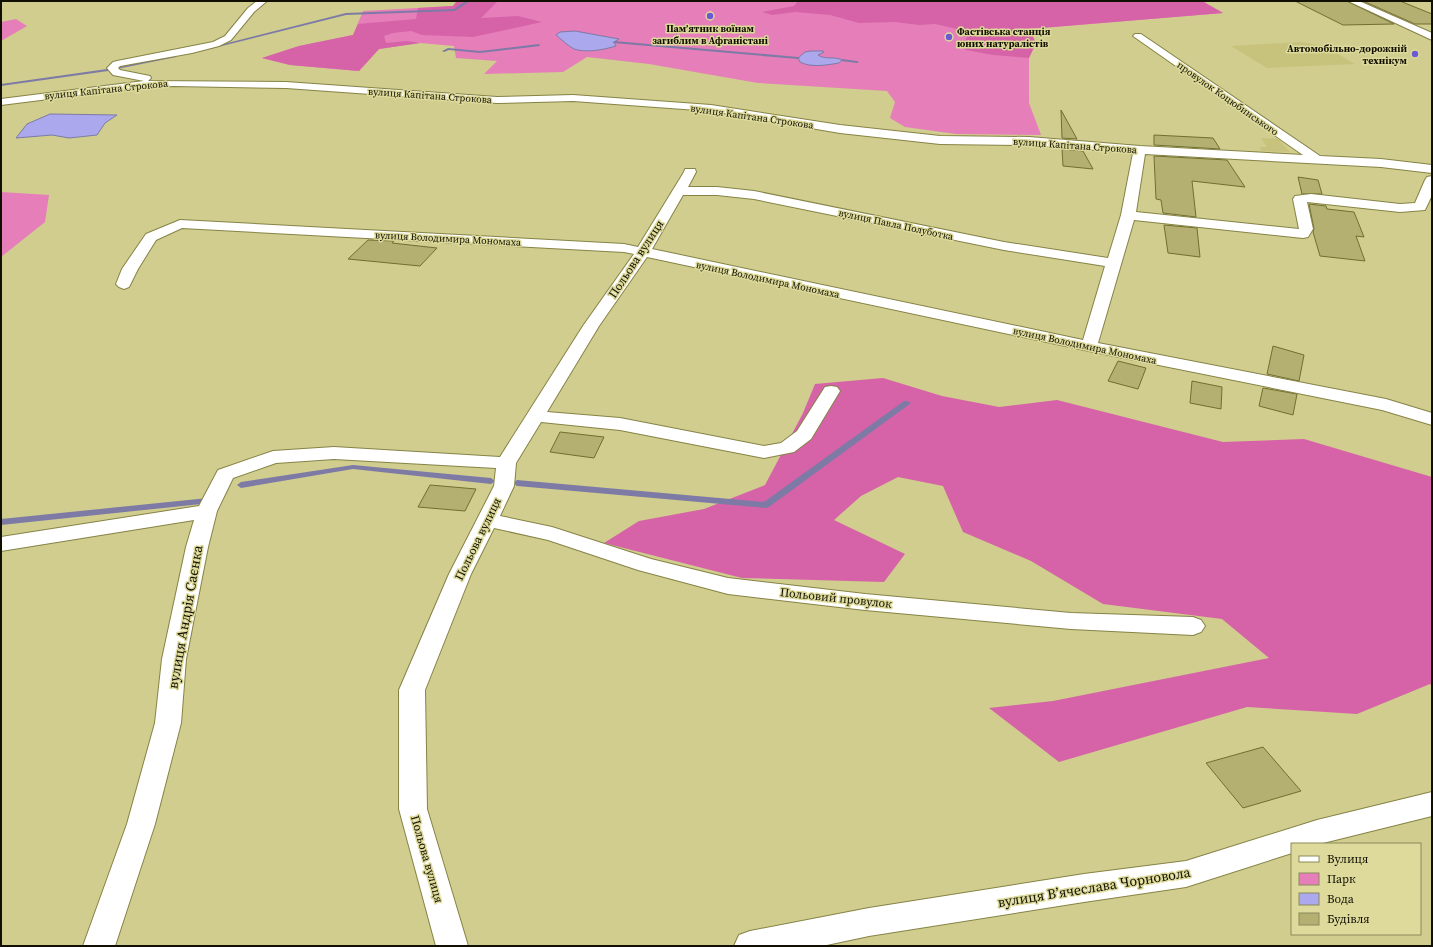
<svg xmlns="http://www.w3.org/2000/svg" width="1433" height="947" viewBox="0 0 1433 947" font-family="'Source Serif 4',serif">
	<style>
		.built { fill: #c7c37d }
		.green { fill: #e67eba }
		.forest { fill: #d663a7 }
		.water { fill: #aba8ed; stroke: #7d7aa6 }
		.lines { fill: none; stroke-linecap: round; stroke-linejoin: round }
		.stream { fill: #7d7aa6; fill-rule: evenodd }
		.building { fill: #b3b072; stroke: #716e31 }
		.street-casing { stroke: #868346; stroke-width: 2 }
		.street { fill: #fff; fill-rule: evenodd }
		.poi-dot { fill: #6c5ad3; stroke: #ddda9b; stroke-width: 1.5 }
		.labels { text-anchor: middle; stroke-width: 3; stroke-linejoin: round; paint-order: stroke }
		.far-poi-label { font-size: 10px; font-weight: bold; fill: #110f00; stroke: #ddda9b }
		.far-street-label { font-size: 10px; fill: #110f00; stroke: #ddda9b }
		.street-label { font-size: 12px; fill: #110f00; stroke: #ddda9b }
		.near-street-label { font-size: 14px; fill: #110f00; stroke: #ddda9b }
	</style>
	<rect width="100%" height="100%" fill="#d0cd8e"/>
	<g class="built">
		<polygon points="1300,42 1325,46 1355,64 1267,68 1231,46"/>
		<polygon points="1261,138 1278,139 1290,152 1262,151 1259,147 1267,147"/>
	</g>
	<g class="green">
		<polygon points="457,1 1202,1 1223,13 1029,29 1036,43 1029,58 1029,103 1041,135 956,134 905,127 890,118 895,102 887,91 758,83 649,64 587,57 563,72 484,74 497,61 456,58 454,46 420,43 379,49 359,71 290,65 262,58 299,46 353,35 363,11 453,6"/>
		<polygon points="16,19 27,26 1,41 1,22"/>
		<polygon points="1,192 49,195 45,222 1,257"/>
	</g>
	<g class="forest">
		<polygon points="457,1 498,1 481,18 518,16 542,22 473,37 422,35 411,31 393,33 384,36 386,43 407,41 420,43 379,49 359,71 290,65 262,58 299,46 353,35 358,24 416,19 418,8 453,6"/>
		<polygon points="798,1 1202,1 1223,13 1029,29 1036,43 1029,58 993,55 966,50 963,46 968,34 957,29 935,24 919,25 895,22 859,23 830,15 795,12 772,15 762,12 794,6"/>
		<polygon points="883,378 942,396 999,407 1057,400 1223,442 1304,439 1432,477 1432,685 1430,684 1357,714 1247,707 1059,762 989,708 1053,701 1269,658 1222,619 1103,604 1031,561 963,532 943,486 898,477 861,496 834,520 905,554 884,582 742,578 604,543 639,521 704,509 765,485 803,413 815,384"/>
	</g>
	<g class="water">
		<path d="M575 31 619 39 614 42 616 46C603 50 586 53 574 49 568 46 561 39 556 35L560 32Z"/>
		<path d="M811 51H823L824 52 818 55C825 60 835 56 842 60L839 63C827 65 811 68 800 62L798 58 805 52Z"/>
		<polygon points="50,114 117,115 105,123 97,135 69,138 52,135 16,138 27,124"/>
	</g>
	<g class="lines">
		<g class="stream">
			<polygon points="466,1 470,1 455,11 346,15 210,49 208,48 346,13 454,9"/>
			<polygon points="614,41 798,57 800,58 798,59 613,43"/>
			<polygon points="539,44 540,46 480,53 449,50 444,52 442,51 448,48 480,51"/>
			<polygon points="175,55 176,57 117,69 115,68"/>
			<polygon points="842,59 857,61 859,62 857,63 841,61"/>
			<polygon points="107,69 109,70 108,71 1,86 1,84"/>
			<polygon points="904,401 907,401 911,403 769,507 766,508 517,486 513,483 517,480 764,502"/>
			<polygon points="353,465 491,478 495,481 491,484 353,469 241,488 237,485 241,482"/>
			<polygon points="208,498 211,499 212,501 211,503 1,525 1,519"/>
		</g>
	</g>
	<g class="building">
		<polygon points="1295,1 1347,1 1394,24 1343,25"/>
		<polygon points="1363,1 1400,1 1432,14 1432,24 1415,24"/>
		<polygon points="1061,110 1077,139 1062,138"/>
		<polygon points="1154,135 1213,138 1220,149 1154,145"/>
		<polygon points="1062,149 1083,151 1093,169 1063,166"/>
		<polygon points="1154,156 1227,160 1245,187 1192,181 1196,217 1163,213 1161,200 1156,199"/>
		<polygon points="1298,177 1318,180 1322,194 1302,194"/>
		<polygon points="1309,204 1326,206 1327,209 1354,212 1364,237 1356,236 1365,261 1320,256 1313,232 1314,229"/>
		<polygon points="1164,225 1197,228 1200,257 1168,253"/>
		<polygon points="368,240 394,241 392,243 437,248 420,266 348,259"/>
		<polygon points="1273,346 1304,355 1299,381 1267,374"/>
		<polygon points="1118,361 1146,368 1138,389 1108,381"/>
		<polygon points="1192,381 1222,387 1221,409 1190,403"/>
		<polygon points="1263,388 1297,394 1293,415 1259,406"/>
		<polygon points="560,432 604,437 594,458 550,452"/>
		<polygon points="430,485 476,489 465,511 418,507"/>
		<polygon points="1263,747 1301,791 1243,808 1206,763"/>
	</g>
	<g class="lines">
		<g class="street-casing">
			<g id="street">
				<path d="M257 1H267L254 12 231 40 219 46 192 53 120 66 118 68 120 70 150 76 151 78 148 81 286 82 497 97 573 95 711 105 840 125 940 136 1029 137 1140 146 1303 155 1133 36 1135 34H1141L1320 156 1381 159 1432 165V173L1381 167 1145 154 1136 212 1299 229 1293 199 1295 196 1311 194 1400 204 1415 203 1425 180 1427 177 1432 176V195L1425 210 1400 212 1307 202 1313 229 1308 237 1303 238 1134 220 1098 343 1386 399 1432 413V425L1382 410 1089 351 647 257 599 326 547 412 620 418 764 446 781 443 797 431 825 387 831 386 837 387 840 391 811 439 794 452 764 458 620 430 541 422 516 463 514 486 500 516 552 527 651 559 728 578 865 594 1071 613 1193 617 1201 620 1205 626 1201 632 1193 635 1071 629 865 610 728 594 638 570 548 540 494 528 471 574 425 690 427 809 468 946H436L399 809V690L449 574 494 486 496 468 334 459 276 463 233 478 217 511 208 547 186 659 181 723 155 824 115 946H83L127 824 155 723 162 659 186 547 194 520 1 551V537L199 506 218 470 273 451 334 447 500 457 583 326 634 254 624 252 182 228 156 240 138 269 129 287 124 289 119 287 116 284 122 269 146 234 180 220 624 244 638 247 684 172 685 169H695L696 172 688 187H717L754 191 1004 242 1108 258 1121 215 1133 153 1029 145 940 144 840 133 711 111 573 101 497 103 286 88 174 86 144 87 1 105V99L144 81 113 75 107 68 113 62 117 61 213 42 225 36 248 8ZM683 195H717L754 199 1004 250 1105 266 1083 340 652 249Z"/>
				<polygon points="1348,1 1359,1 1432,33 1432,40"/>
				<polygon points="1432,792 1432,816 1319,844 1292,844 1292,853 1186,887 1084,902 869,936 822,946 734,946 739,935 750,931 869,908 1084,874 1186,861 1317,820"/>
			</g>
		</g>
		<use href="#street" class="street"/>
	</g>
	<g class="poi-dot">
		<circle cx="710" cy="16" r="4"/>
		<circle cx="949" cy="37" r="4"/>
		<circle cx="1415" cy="54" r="4"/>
	</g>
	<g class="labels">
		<g class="far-poi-label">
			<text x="710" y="32">Пам’ятник воїнам<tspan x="710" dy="12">загиблим в Афганістані</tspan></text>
			<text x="957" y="35" text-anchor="start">Фастівська станція<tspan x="957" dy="12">юних натуралістів</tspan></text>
			<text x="1407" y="52" text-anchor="end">Автомобільно-дорожній<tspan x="1407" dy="12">технікум</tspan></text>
		</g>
		<g class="far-street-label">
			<text transform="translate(106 89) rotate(-6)" y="4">вулиця Капітана Строкова</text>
			<text transform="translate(430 95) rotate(4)" y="4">вулиця Капітана Строкова</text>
			<text transform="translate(1228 98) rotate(35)" y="4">провулок Коцюбинського</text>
			<text transform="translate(752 116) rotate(8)" y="4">вулиця Капітана Строкова</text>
			<text transform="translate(1075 145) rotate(4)" y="4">вулиця Капітана Строкова</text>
			<text transform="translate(896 224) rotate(12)" y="4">вулиця Павла Полуботка</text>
			<text transform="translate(448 238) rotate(3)" y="4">вулиця Володимира Мономаха</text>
			<text transform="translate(768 279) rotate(12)" y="4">вулиця Володимира Мономаха</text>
			<text transform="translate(1085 345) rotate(12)" y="4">вулиця Володимира Мономаха</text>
		</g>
		<g class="street-label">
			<text transform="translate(636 259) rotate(-57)" y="4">Польова вулиця</text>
			<text transform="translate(478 539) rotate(-64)" y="4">Польова вулиця</text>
			<text transform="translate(836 598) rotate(6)" y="4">Польовий провулок</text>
			<text transform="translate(427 859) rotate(74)" y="4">Польова вулиця</text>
		</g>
		<g class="near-street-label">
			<text transform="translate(185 617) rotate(-80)" y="5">вулиця Андрія Саєнка</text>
			<text transform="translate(1094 887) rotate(-9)" y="5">вулиця Вʼячеслава Чорновола</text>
		</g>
	</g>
	<rect width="1433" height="947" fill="none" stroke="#110f00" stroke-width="4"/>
	<rect x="1291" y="843" width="130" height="92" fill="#ddda9b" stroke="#8b895d"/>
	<rect x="1299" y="856" width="20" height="6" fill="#ffffff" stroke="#8b895d"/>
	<text x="1327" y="863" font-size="12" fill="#110f00">Вулиця</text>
	<rect x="1299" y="873" width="20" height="12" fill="#e67eba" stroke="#8b895d"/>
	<text x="1327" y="883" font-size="12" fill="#110f00">Парк</text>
	<rect x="1299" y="893" width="20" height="12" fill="#aba8ed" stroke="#8b895d"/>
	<text x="1327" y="903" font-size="12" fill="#110f00">Вода</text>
	<rect x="1299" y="913" width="20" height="12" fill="#b3b072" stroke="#8b895d"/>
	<text x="1327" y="923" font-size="12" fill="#110f00">Будівля</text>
</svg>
